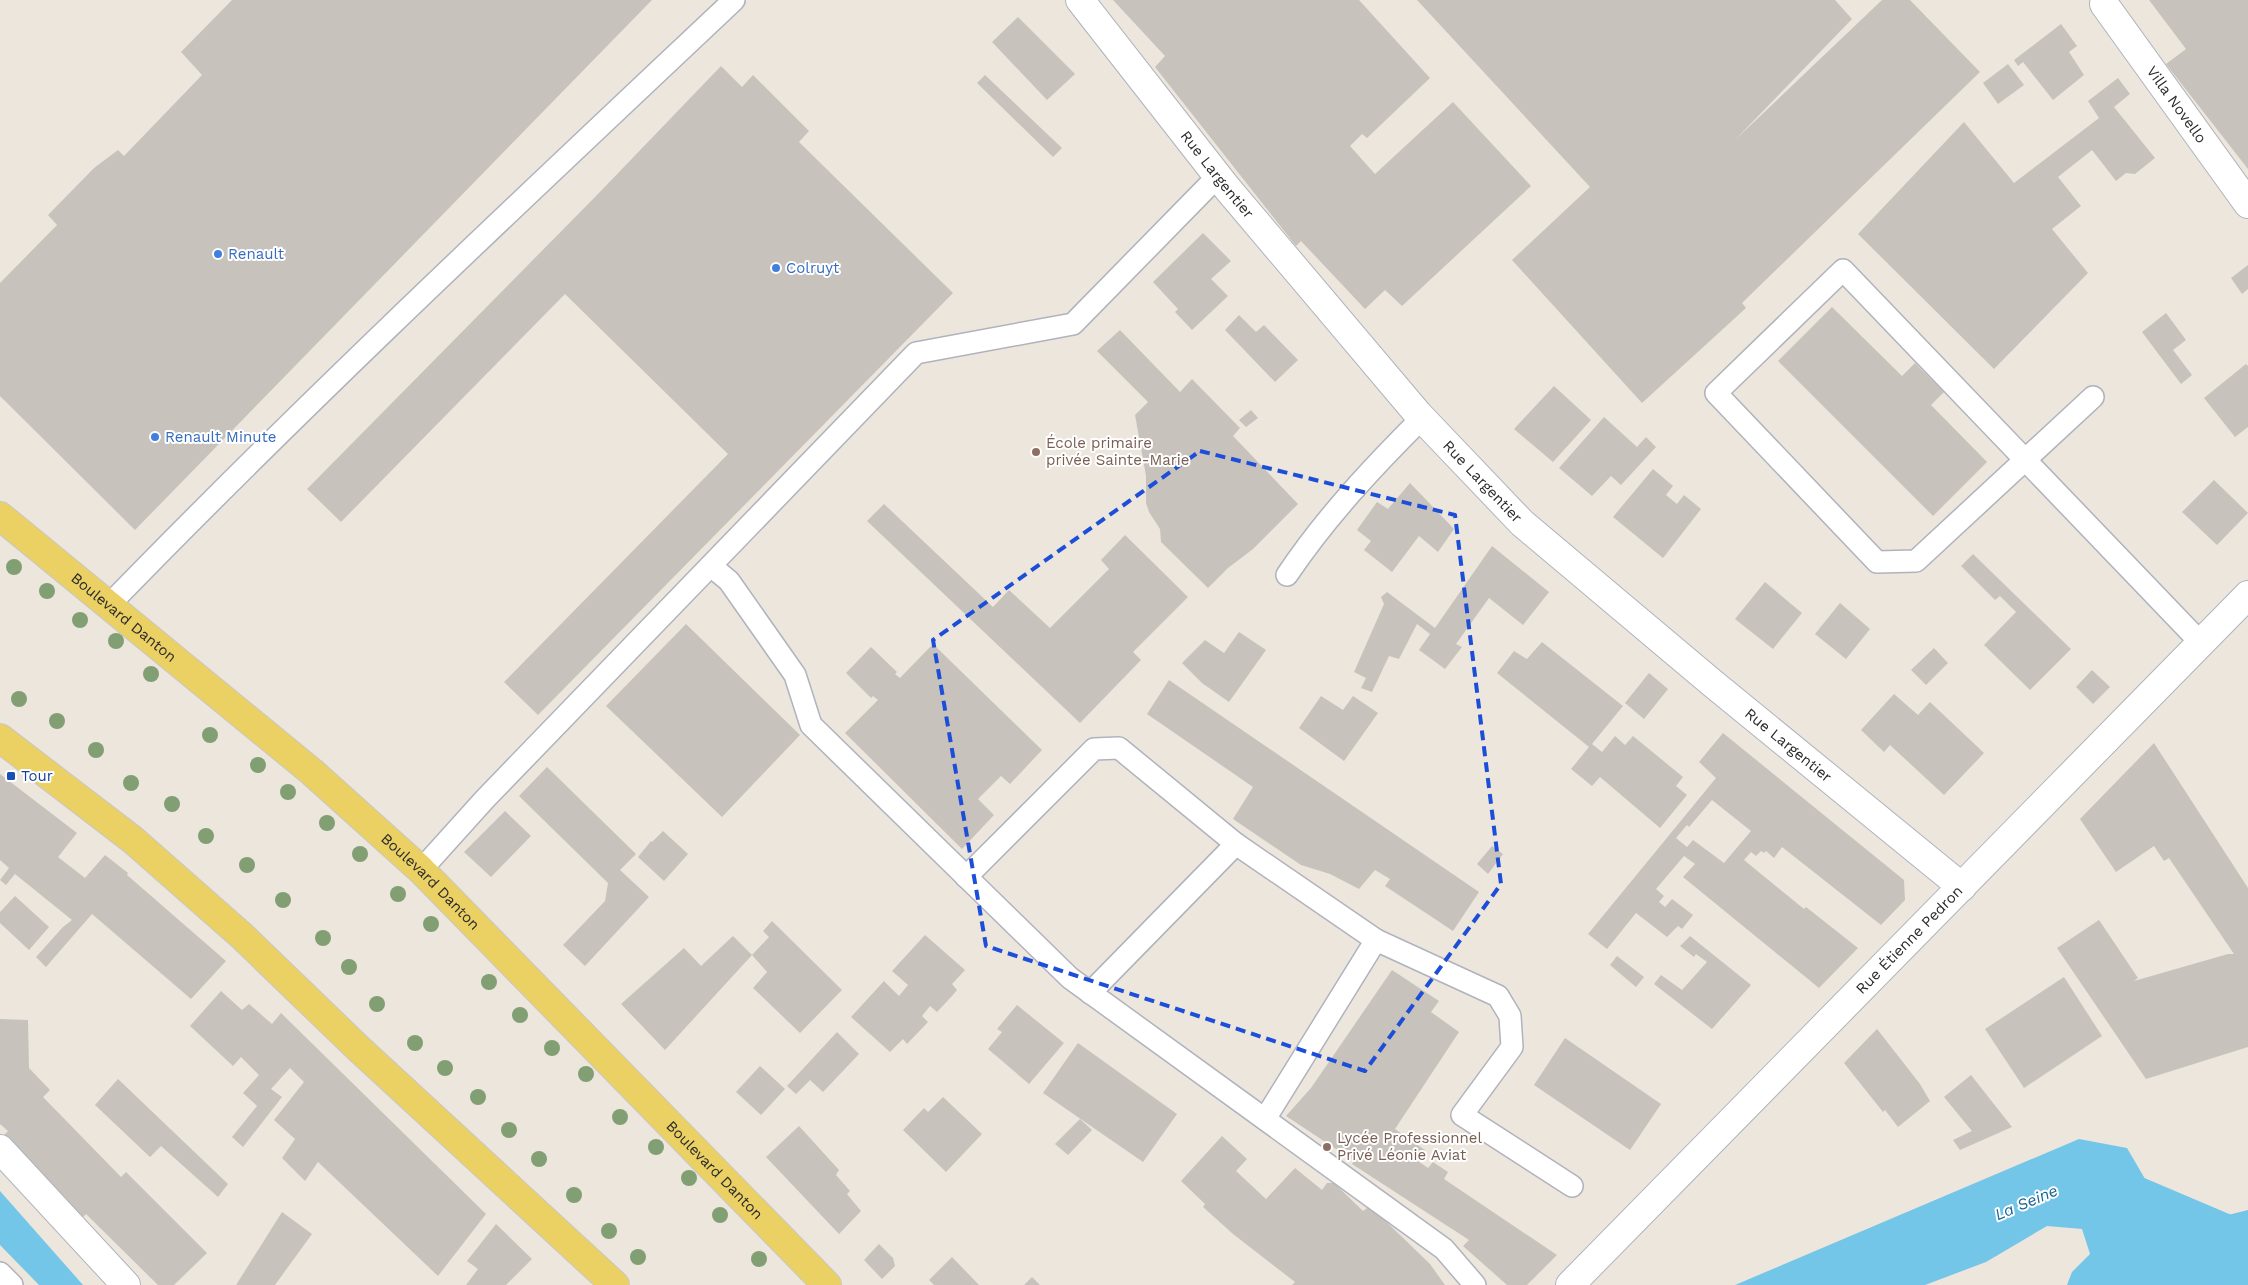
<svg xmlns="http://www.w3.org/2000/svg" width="2248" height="1285" viewBox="0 0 2248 1285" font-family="'Work Sans',sans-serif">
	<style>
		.water { fill: #74c6e9 }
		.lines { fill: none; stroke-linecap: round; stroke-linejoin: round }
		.river { stroke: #74c6e9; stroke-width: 70 }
		.building { fill: #c7c3bc; fill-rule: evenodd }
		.lane-casing { stroke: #b0b3bd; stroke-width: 24 }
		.street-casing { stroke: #b0b3bd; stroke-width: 30 }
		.secondary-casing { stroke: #b0b3bd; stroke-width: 30 }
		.primary-casing { stroke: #c8c8c8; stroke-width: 30 }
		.lane { stroke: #fff; stroke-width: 21 }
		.street { stroke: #fff; stroke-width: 28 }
		.secondary { stroke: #fff; stroke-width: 28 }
		.primary { stroke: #ebd063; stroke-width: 28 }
		.tree { fill: #819f73 }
		.marked { fill: none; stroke: #1d4ed8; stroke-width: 4; stroke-dasharray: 10 6; stroke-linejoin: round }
		.shop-dot { fill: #3f7fe0; stroke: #fff; stroke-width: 2 }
		.education-dot { fill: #8d6e63; stroke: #fff; stroke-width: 2 }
		.transit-dot { fill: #1a4fb4; stroke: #fff; stroke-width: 2 }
		.labels { text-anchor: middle; stroke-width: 4; stroke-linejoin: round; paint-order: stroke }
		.street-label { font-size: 15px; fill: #2a2a2a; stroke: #fff }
		.shop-label { font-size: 15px; fill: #366cbe; stroke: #fff; text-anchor: start }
		.education-label { font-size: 15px; fill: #785e54; stroke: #fff; text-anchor: start }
		.transit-label { font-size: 15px; fill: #164399; stroke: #fff; text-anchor: start }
		.water-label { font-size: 16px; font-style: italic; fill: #136496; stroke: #fff }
	</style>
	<rect width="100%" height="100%" fill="#ece6dd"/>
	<g class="water">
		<polygon points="2079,1139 2127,1148 2155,1196 2147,1202 2162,1227 2176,1228 2248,1210 2248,1285 2067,1285 2072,1272 2090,1254 2082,1229 2047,1226 1986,1262 1925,1285 1735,1285"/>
		<polygon points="0,1191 83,1285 39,1285 0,1245"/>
	</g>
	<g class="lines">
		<polyline class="river" points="2069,1184 2248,1260"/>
	</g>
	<g class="building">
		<polygon points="232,0 652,0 135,530 0,396 0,283 57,225 48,215 94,168 118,150 124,156 202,75 181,52"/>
		<polygon points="1113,0 1359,0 1430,78 1367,138 1362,134 1350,146 1375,174 1453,102 1531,186 1402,306 1385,290 1365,309 1301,241 1296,246 1155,67 1165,56"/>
		<polygon points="1417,0 1835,0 1852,19 1735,140 1882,0 1910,0 1980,72 1742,303 1746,308 1642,403 1512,260 1590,187"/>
		<polygon points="2149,0 2248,0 2248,169 2166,64 2186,49"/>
		<polygon points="1018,17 1075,74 1047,100 992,42"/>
		<polygon points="2061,24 2077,46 2069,52 2084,75 2053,100 2023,62 2018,66 2014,60"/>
		<polygon points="2008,64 2024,85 1998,104 1983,83"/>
		<polygon points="721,66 742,87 753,75 809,131 799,142 953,293 538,715 504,682 728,454 565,294 341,522 307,489 597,195"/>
		<polygon points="985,75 1062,148 1053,157 977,83"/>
		<polygon points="2118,78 2130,94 2114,107 2155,158 2135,174 2126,173 2116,181 2092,150 2058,177 2081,206 2052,229 2088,273 1994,369 1858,234 1964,122 2014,183 2099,118 2088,101"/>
		<polygon points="1203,233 1231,261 1211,279 1228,296 1192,330 1175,312 1178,309 1153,282"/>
		<polygon points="2248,265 2248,289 2242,294 2231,278"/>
		<polygon points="1832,307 1902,376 1915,363 1944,392 1931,405 1987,462 1933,516 1778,361"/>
		<polygon points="2166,313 2186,340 2173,350 2192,375 2181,384 2142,332"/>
		<polygon points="1239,315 1256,332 1264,325 1298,360 1275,382 1225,330"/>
		<polygon points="1120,330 1180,392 1192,379 1240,428 1233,436 1235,438 1298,504 1253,549 1228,568 1208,588 1161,542 1160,529 1149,512 1146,503 1146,476 1135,415 1148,402 1097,351"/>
		<polygon points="2246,364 2248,366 2248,427 2235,437 2204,398"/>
		<polygon points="1554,386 1591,420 1553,462 1514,429"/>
		<polygon points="1251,410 1258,418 1246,427 1239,420"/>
		<polygon points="1604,417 1637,447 1646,437 1656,447 1621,485 1611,476 1592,496 1559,468"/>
		<polygon points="1653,469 1673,486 1666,495 1677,504 1684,495 1701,509 1663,558 1613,517"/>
		<polygon points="2214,480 2248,513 2217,545 2182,512"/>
		<polygon points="1410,483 1454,529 1438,552 1419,536 1392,572 1364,550 1371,541 1357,530 1377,502 1388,509"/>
		<polygon points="884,504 993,607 1009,590 1050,628 1109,569 1101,560 1125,535 1188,597 1133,652 1141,660 1080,723 867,521"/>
		<polygon points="1492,546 1549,592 1523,625 1489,598 1456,644 1462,647 1445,669 1419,650 1430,634 1417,624 1399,659 1389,656 1372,692 1361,688 1366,678 1354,672 1384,604 1381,597 1387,592 1435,628"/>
		<polygon points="1973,554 2071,649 2030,690 1984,645 2016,612 2000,596 1995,600 1961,566"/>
		<polygon points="1765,582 1802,613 1773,649 1735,619"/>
		<polygon points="1840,603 1870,629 1846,659 1815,634"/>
		<polygon points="686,624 800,735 722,817 606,706"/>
		<polygon points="1239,632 1266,650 1229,702 1202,683 1182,663 1205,640 1224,653"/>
		<polygon points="1542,642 1623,706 1592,744 1602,752 1615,736 1625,745 1633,736 1683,777 1676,786 1687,795 1660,828 1600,777 1592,786 1571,769 1589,747 1497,673 1514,651 1527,659"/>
		<polygon points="933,644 1042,750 1010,784 1001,776 978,799 994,815 962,849 845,733 878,700 873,696 871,698 846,673 871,647 897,672 895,674 900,678"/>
		<polygon points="1934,648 1948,663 1926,685 1911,670"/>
		<polygon points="2092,670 2110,687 2093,704 2076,687"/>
		<polygon points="1649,673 1668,689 1644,719 1625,703"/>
		<polygon points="1169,680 1479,892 1453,931 1385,886 1390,879 1375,870 1359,889 1330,874 1301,865 1233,819 1253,787 1147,714"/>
		<polygon points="1894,694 1918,715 1930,702 1984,753 1944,795 1890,745 1884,752 1861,730"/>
		<polygon points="1321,696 1343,710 1353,696 1378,713 1344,761 1299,728"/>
		<path d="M1723 733 1904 880 1905 900 1881 925 1782 847 1774 858 1766 851 1764 853 1761 851 1756 856 1751 852 1744 860 1804 909 1806 907 1858 948 1819 988 1683 877 1695 864 1684 856 1656 889 1664 896 1659 902 1665 907 1672 899 1693 915 1682 929 1678 926 1667 937 1636 913 1607 949 1588 934 1716 778 1699 762ZM1712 800 1751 831 1724 863 1693 840 1687 847 1676 838 1687 825 1689 827Z"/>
		<polygon points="2154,743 2248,888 2248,1047 2146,1079 2057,948 2099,920 2138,978 2134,981 2228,954 2234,954 2169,858 2164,861 2154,846 2116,872 2080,819"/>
		<polygon points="547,767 636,854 620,870 649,897 585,966 563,945 605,901 608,883 519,796"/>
		<polygon points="0,774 77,833 58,857 85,878 105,855 128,873 127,875 226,961 191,999 92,914 46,967 36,957 63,927 72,920 15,874 6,885 0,880 9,868 0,860"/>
		<polygon points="505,811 531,836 491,877 464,852"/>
		<polygon points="663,831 688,854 664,881 638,857 651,841 652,842"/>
		<polygon points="1492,846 1503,854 1488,874 1477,864"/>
		<polygon points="15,896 49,927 29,950 0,923 0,912"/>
		<polygon points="772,921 842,990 800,1033 753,988 767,972 752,955 769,937 763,931"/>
		<polygon points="925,935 965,970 952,984 957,990 952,996 937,1012 930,1006 922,1016 928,1022 907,1044 903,1039 890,1052 851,1017 884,981 899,996 908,985 892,971"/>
		<polygon points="733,936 752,955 665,1050 621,1004 684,948 701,966"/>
		<polygon points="1690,936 1751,985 1712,1029 1654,984 1661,975 1682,990 1707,962 1696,954 1694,957 1680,946"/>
		<polygon points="1617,956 1644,977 1636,987 1610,965"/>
		<polygon points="1392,970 1439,1001 1431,1012 1459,1032 1395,1129 1425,1150 1418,1161 1428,1168 1433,1162 1448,1172 1444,1179 1557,1255 1527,1285 1507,1285 1463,1246 1469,1240 1352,1164 1354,1161 1286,1116 1311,1088"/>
		<polygon points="2064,977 2102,1036 2024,1088 1985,1029"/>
		<polygon points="221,991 242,1010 249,1004 272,1024 281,1013 486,1214 438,1276 318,1162 305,1181 282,1158 295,1139 274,1120 304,1082 290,1068 271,1089 282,1097 243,1147 232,1137 257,1106 243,1093 259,1075 241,1057 233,1066 190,1026"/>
		<polygon points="1017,1005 1064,1043 1029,1084 988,1049 1002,1032 997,1029"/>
		<polygon points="0,1019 28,1020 29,1068 50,1090 43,1097 121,1177 126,1172 207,1253 174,1285 158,1285 86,1214 81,1219 47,1183 49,1181 2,1137 8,1131 0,1124"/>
		<polygon points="1877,1029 1920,1084 1930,1101 1898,1127 1885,1110 1883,1112 1844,1063"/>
		<polygon points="837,1032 859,1054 823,1092 810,1080 796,1094 787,1086"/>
		<polygon points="1565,1038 1661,1104 1630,1150 1534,1085"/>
		<polygon points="1078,1043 1177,1114 1143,1162 1043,1093"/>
		<polygon points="760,1066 785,1089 761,1115 736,1092"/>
		<polygon points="1971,1075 2012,1127 1960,1150 1953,1140 1972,1131 1944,1097"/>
		<polygon points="118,1079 228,1184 218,1197 161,1146 150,1157 95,1105"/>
		<polygon points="943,1097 982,1134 946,1172 903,1130 924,1108 928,1112"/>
		<polygon points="1080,1119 1092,1130 1068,1155 1055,1144"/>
		<polygon points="799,1126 839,1170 836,1175 850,1191 847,1194 861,1211 839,1234 766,1157"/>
		<polygon points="1222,1136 1247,1159 1236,1171 1266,1199 1295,1168 1322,1190 1327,1183 1334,1183 1363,1211 1370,1206 1430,1264 1445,1285 1292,1285 1295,1282 1233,1234 1203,1207 1205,1204 1181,1181"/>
		<polygon points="282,1212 312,1234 275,1285 236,1285"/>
		<polygon points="496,1224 532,1259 506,1285 466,1285 478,1269 467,1261"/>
		<polygon points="879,1244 893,1258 895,1266 882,1279 864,1260"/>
		<polygon points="952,1257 979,1285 934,1285 929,1280"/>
		<polygon points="1032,1277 1040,1285 1024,1285"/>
	</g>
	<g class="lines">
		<g class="lane-casing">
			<g id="lane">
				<polyline points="2093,397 1916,561 1877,562 1716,393 1843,270 2201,643"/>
				<polyline points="711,566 729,581 795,675 811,725 1070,978 1444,1249 1475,1285"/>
				<path d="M1287 575C1326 517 1373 467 1422 418"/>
				<path d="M109 605C311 397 523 199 734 0"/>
				<polyline points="421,870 485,799 916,353 1073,324 1218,176"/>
				<polyline points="966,877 1094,749 1119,748 1236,844"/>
				<polyline points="1090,993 1236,844 1376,940 1498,996 1510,1016 1512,1047 1462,1115 1572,1186"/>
				<polyline points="1265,1119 1376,940"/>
				<polyline points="0,1273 12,1285"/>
			</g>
		</g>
		<g class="street-casing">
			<g id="street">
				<path id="s1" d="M1080 0 1227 188 1418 414 1522 523 1711 682 1962 887"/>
				<path id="s2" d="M2104 4 2248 204"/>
				<polyline points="0,1149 126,1285"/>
			</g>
		</g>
		<g class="secondary-casing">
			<g id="secondary">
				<path id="s3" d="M1570 1285 2248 595"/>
			</g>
		</g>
		<g class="primary-casing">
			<g id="primary">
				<path id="s4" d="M0 516 312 772 421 870 827 1285"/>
				<polyline points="0,738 133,840 242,936 358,1048 615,1285"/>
			</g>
		</g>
		<use href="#lane" class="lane"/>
		<use href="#street" class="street"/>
		<use href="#secondary" class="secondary"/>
		<use href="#primary" class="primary"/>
	</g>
	<g class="tree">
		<circle cx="14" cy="567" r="8"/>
		<circle cx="47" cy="591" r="8"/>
		<circle cx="80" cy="620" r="8"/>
		<circle cx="116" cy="641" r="8"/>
		<circle cx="151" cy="674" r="8"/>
		<circle cx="19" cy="699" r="8"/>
		<circle cx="57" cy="721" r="8"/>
		<circle cx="210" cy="735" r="8"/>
		<circle cx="96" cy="750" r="8"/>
		<circle cx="258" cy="765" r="8"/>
		<circle cx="131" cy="783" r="8"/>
		<circle cx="288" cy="792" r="8"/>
		<circle cx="172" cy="804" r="8"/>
		<circle cx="327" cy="823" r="8"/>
		<circle cx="206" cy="836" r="8"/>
		<circle cx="360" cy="854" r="8"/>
		<circle cx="247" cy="865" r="8"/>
		<circle cx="398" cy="894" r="8"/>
		<circle cx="283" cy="900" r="8"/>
		<circle cx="431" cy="924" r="8"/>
		<circle cx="323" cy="938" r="8"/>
		<circle cx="349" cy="967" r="8"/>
		<circle cx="489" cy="982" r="8"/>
		<circle cx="377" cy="1004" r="8"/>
		<circle cx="520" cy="1015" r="8"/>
		<circle cx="415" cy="1043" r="8"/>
		<circle cx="552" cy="1048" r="8"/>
		<circle cx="445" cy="1068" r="8"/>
		<circle cx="586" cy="1074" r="8"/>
		<circle cx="478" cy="1097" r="8"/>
		<circle cx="620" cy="1117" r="8"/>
		<circle cx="509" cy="1130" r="8"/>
		<circle cx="656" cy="1147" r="8"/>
		<circle cx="539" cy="1159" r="8"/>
		<circle cx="689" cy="1178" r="8"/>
		<circle cx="574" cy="1195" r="8"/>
		<circle cx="720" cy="1215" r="8"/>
		<circle cx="609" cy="1231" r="8"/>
		<circle cx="638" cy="1257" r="8"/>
		<circle cx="759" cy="1259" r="8"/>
	</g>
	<path class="marked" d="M1200 451 1455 515 1501 884 1365 1071 986 946 933 640Z"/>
	<g class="shop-dot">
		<circle cx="218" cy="254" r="5"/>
		<circle cx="776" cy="268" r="5"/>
		<circle cx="155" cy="437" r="5"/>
	</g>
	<g class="education-dot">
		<circle cx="1036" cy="452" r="5"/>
		<circle cx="1327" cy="1147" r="5"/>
	</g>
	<rect class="transit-dot" x="6" y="771" width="10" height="10" rx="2.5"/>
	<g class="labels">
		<g class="street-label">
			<text dy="5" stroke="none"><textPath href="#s2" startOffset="124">Villa Novello</textPath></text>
			<text dy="5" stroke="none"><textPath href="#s1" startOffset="222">Rue Largentier</textPath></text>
			<text dy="5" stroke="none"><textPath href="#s1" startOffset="628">Rue Largentier</textPath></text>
			<text dy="5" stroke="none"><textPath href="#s4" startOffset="160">Boulevard Danton</textPath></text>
			<text dy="5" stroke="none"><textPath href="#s1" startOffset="1032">Rue Largentier</textPath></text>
			<text dy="5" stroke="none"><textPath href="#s4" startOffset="565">Boulevard Danton</textPath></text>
			<text dy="5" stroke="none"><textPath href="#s3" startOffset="484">Rue Étienne Pedron</textPath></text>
			<text dy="5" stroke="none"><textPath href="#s4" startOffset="970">Boulevard Danton</textPath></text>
		</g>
		<g class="shop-label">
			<text x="228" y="259">Renault</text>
			<text x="786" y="273">Colruyt</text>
			<text x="165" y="442">Renault Minute</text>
		</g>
		<g class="education-label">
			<text x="1046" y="448">École primaire<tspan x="1046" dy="17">privée Sainte-Marie</tspan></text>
			<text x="1337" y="1143">Lycée Professionnel<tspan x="1337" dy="17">Privé Léonie Aviat</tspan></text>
		</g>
		<g class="transit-label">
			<text x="21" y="781">Tour</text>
		</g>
		<g class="water-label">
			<text transform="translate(2026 1202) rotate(-23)" y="6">La Seine</text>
		</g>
	</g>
</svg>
